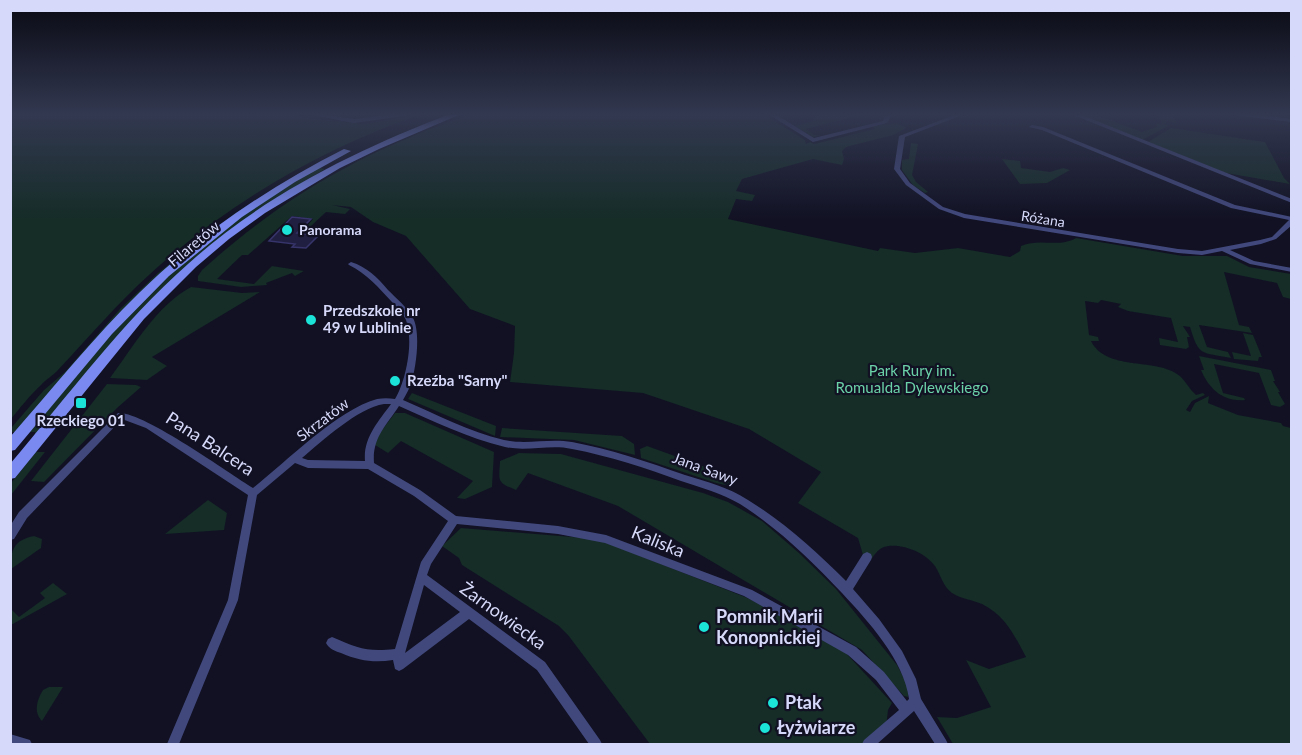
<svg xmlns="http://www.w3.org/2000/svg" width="1302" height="755" viewBox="0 0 1302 755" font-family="Lato,sans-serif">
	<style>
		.green { fill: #152c27 }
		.building { fill: #211f41; stroke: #36346b; stroke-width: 1.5 }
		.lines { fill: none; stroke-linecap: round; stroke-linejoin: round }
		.street { fill: #41487c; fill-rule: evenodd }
		.secondary { fill: #7989ef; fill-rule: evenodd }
		.poi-dot { fill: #1be3d7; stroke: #111123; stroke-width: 2 }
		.labels { text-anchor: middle; stroke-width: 4.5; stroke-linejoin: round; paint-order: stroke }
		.far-street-label { font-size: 14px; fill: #d7d9fa; stroke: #111123 }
		.far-poi-label { font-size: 14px; font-weight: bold; fill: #d7d9fa; stroke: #111123; text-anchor: start }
		.street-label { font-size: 15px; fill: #d7d9fa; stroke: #111123 }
		.poi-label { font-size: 15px; font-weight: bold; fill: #d7d9fa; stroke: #111123; text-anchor: start }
		.park-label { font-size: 15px; fill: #6bd2a8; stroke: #111123 }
		.near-street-label { font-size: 18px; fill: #d7d9fa; stroke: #111123 }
		.near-poi-label { font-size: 18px; font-weight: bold; fill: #d7d9fa; stroke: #111123; text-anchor: start }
	</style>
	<rect width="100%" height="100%" fill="#111123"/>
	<g class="green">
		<path d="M10 114H295L304 118 365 124 422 114C322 148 228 203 149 275 117 304 88 338 58 370 53 376 46 379 41 385 30 395 20 408 11 419Z"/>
		<path d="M473 114H763L805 140 806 144 810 142 814 144 875 129 872 126 897 123 906 128 893 135 846 147 842 151 844 159 842 165 813 159 742 179 736 191 755 195 752 201 736 199 728 219 878 251 880 248 915 253 958 248 1010 257 1020 251 1021 246C1039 238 1059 248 1076 238L1183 256H1227L1249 267 1291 274V299L1283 297 1277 283 1224 272 1239 325 1249 327 1252 333 1199 325 1207 347 1228 352 1231 358C1201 352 1199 357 1190 327L1183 326 1190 337H1187L1189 347 1186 349 1160 345 1159 338 1178 342 1171 318 1128 311 1118 307 1121 304 1101 300 1098 303 1085 301 1089 335 1098 337 1099 341H1091C1106 371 1154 358 1177 374 1185 379 1189 389 1196 395L1203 393 1205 395 1192 401 1186 410 1190 412 1195 403 1209 396 1208 403 1238 415 1281 423 1283 426 1291 428V744H953L937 717 957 718 991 707 966 660 989 669 1026 657C1014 635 1006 616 982 604 973 600 961 599 952 593 942 585 941 575 935 566 925 552 900 542 884 547 878 549 874 555 871 560L863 555 858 538 798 503 821 472 749 429 643 393 510 382 514 353 515 326 470 309 406 236 373 222 351 207 332 205 350 209 345 214 326 212 310 227H306L313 219 292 216 248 255H242L217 279 254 284 272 266 304 271 295 276 292 273 266 283 267 285 241 287 198 281V276L202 270C285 195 367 149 473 114Z"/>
		<polygon points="824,114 864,114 806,129 814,135 820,135 813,137 795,126 816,120 812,118"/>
		<polygon points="1077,114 1093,114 1142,132 1157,127 1156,123 1162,124 1159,114 1173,114 1177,124 1166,120 1167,123 1163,123 1168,126 1142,140"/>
		<polygon points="1171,128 1265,142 1284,178 1290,184 1226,173 1148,142"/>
		<polygon points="911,143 918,144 912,175 916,182 928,192 925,193 913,185 902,170 902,160 909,159"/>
		<polygon points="1002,159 1020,161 1021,168 1050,172 1063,168 1070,170 1047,183 1020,184"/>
		<path d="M319 168 325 169 273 200 216 241 35 436V432H29C67 388 103 341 143 300 193 247 256 202 319 168Z"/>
		<polygon points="303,171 203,238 16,432 11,432 11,428 44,390 65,372 120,309 158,273 234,214"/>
		<path d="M191 287 242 293 260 292 152 357 167 366 147 380 110 378C133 347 157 305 191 287Z"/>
		<polygon points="1243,333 1253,335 1262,357 1259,357 1258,361 1234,359 1232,352 1251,356"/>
		<path d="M1199 356 1271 370 1275 381H1273L1280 392H1278L1285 404 1280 407 1271 405 1259 373 1214 364 1223 393 1244 398 1245 400C1223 402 1209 389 1201 370H1204Z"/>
		<polygon points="107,384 136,385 141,387 117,408 44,482 31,481"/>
		<polygon points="412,393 496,426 495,436 408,399"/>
		<polygon points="395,413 405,413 494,452 492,487 465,499 457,498 473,481 401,441 388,453 375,445 379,434"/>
		<polygon points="502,428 622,436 634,444 635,455 574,440 500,437"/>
		<polygon points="647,446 739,479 725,485 716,483 641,458 640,449"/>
		<polygon points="36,452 45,452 11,495 11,483"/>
		<path d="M519 453 561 454 703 493 728 502 762 521 799 553 836 589 897 665 908 686V697L904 696 862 650 618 506 528 473 516 490C496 482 499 481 500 461Z"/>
		<polygon points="208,500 227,513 224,530 165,534"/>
		<polygon points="461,528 597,539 745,597 795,621 845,652 892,703 888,710 886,727 868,744 650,744 568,635 559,626 462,565 459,558 442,546"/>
		<path d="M34 536 42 539 41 548 11 569C10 550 14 540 34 536Z"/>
		<polygon points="53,583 67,594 11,625 11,609 19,617 45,598 40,593"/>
		<path d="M49 687H63L42 721C33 712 37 700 43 690Z"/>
	</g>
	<polygon class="building" points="292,217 311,219 297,233 318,236 306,248 292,247 295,244 269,241"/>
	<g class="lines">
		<g class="street">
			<polygon points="308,114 320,114 354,119 393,114 407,114 404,116 354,123"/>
			<polygon points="768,114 775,114 814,138 883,121 886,114 892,114 887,123 813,142"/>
			<polygon points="957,114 965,114 905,137 900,169 910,183 943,207 965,214 1178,249 1202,251 1260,240 1272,237 1289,220 1231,208 1042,130 1029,127 1032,125 1043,127 1235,205 1292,217 1292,225 1276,239 1261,244 1230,250 1254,261 1292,268 1292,272 1250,264 1222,251 1202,255 1178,253 964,218 939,209 906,185 894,169 899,136"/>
			<polygon points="1071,114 1079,114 1292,199 1292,203"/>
			<polygon points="1238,114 1252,114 1292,119 1292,122 1241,116"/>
			<path d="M351 262C367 267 377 277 388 290 397 299 407 307 413 318 421 333 416 368 411 384 409 389 406 395 403 400 436 414 469 432 504 440 527 445 549 438 572 442 610 449 648 462 685 475 707 482 728 487 748 500 784 522 816 551 846 581L863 554 867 552 871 554 872 557 871 560 853 589 879 619 902 651 916 679 921 699 946 740 948 744H935L914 711 877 744H862L864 740 899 710 876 680 848 655 744 596 605 543 558 534 457 524 431 564 427 575 545 662 600 740 602 744H589L537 670 469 619 403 669 399 671 395 669 393 660C375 663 359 661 341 653 335 651 329 649 326 643L328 639 332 637C358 648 366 652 395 649L421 562 448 521 414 496 368 469 308 468 295 463 257 495 238 600 179 744H167L228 600 248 495 146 428 122 419 27 518 14 539 10 540V526L19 512 118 413C141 410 229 473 253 488 286 462 337 410 377 399 383 398 389 398 395 399 406 381 414 341 406 320 403 313 397 308 392 302 378 287 367 274 349 265L348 264ZM384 404H391C378 422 363 438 365 461L308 460 302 458C322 441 358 408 384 404ZM399 406C433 421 468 438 505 447 527 452 550 444 572 449 609 456 646 468 681 481 702 488 721 493 740 504 778 528 812 561 842 593 868 621 904 660 909 699L907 701 884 672 856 647 752 590 606 535 558 526 456 516 420 490 374 463C372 438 386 426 399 406ZM424 585 460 612 405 653Z"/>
			<polygon points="10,734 30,740 32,744 10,744"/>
		</g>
		<g class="secondary">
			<path d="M450 114H461L379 149 340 168 265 213 229 239 196 267 144 319 15 478 10 479V464C68 396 121 323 188 264 264 195 356 150 450 114Z"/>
			<path d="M344 149 351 151 295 182 242 217 169 276 112 334 15 450 10 451V437C53 388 93 338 139 293 199 234 269 187 344 149Z"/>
		</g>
	</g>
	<linearGradient id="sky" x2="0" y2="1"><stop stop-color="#090913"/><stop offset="0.52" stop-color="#323850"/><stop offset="1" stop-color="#323850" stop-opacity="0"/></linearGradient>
	<rect width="1302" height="220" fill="url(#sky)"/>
	<g class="poi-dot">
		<circle cx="287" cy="230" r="6"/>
		<circle cx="311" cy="320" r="6"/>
		<circle cx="395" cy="381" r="6"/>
		<rect x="75" y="397" width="12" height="12" rx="3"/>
		<circle cx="704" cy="627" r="6"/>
		<circle cx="773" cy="703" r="6"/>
		<circle cx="765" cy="728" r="6"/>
	</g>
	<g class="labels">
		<g class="far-street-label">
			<text transform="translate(1043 219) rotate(9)" y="5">Różana</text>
		</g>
		<g class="far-poi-label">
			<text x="299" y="235">Panorama</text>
		</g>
		<g class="street-label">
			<text transform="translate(194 244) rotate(-40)" y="5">Filaretów</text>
			<text transform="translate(323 420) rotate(-37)" y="5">Skrzatów</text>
			<text transform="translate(705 469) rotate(20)" y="5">Jana Sawy</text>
		</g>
		<g class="poi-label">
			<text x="323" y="316">Przedszkole nr<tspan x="323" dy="17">49 w Lublinie</tspan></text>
			<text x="407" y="386">Rzeźba "Sarny"</text>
			<text x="81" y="426" text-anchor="middle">Rzeckiego 01</text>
		</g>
		<g class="park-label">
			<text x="912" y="376">Park Rury im.<tspan x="912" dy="17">Romualda Dylewskiego</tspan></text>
		</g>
		<g class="near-street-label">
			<text transform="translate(210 444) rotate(33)" y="6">Pana Balcera</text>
			<text transform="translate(658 542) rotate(22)" y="6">Kaliska</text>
			<text transform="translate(503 616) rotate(36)" y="6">Żarnowiecka</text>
		</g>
		<g class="near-poi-label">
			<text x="716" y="623">Pomnik Marii<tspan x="716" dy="21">Konopnickiej</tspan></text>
			<text x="785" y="709">Ptak</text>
			<text x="777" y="734">Łyżwiarze</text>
		</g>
	</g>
	<rect width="1302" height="755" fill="none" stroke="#d7d9fa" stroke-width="24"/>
</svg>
